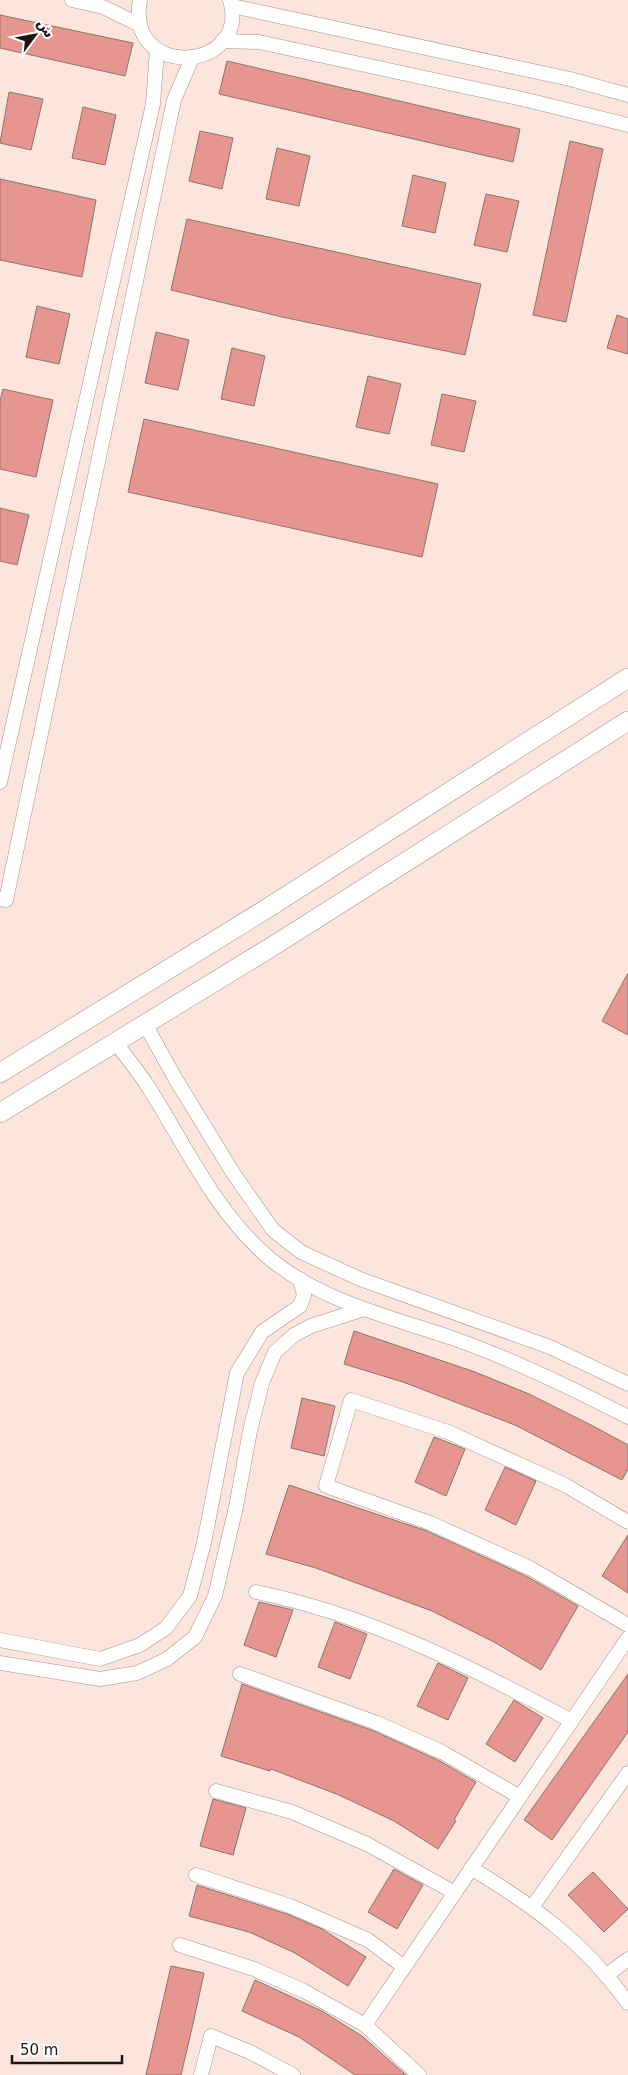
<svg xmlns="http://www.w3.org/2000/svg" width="628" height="2075" viewBox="0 0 628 2075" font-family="'DejaVu Sans','Noto Naskh Arabic',sans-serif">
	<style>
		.building { fill: #e6968e; stroke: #8a7471 }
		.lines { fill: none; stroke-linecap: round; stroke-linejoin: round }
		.street-casing { stroke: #a59188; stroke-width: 15 }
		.secondary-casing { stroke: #a59188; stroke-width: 20 }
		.street { stroke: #fff; stroke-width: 14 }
		.secondary { stroke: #fff; stroke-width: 19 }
	</style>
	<rect width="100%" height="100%" fill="#fce5dc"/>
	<g class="building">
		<polygon points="0,15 133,43 125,76 0,48"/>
		<polygon points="227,61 520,129 513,162 219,94"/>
		<polygon points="9,92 43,99 31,150 0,143"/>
		<polygon points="83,107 116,115 105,165 72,158"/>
		<polygon points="200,131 233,138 222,189 189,181"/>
		<polygon points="570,141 603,149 566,322 533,315"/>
		<polygon points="277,148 310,156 299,206 266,199"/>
		<polygon points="413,175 446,183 435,233 402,226"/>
		<polygon points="0,179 96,200 82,277 0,260"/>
		<polygon points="486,194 519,201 507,252 474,245"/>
		<polygon points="187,219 481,284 465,355 282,317 171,290"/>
		<polygon points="37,306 70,314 59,364 26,357"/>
		<polygon points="617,315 628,319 628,354 607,348"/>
		<polygon points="156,332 189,340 178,390 145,383"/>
		<polygon points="232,348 265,356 254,406 221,399"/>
		<polygon points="368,376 401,384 389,434 356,427"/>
		<polygon points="3,389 53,400 36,477 0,469 0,401"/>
		<polygon points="442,394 476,401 464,452 431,445"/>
		<polygon points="144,419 438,484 422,557 128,492"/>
		<polygon points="0,508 29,515 17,565 0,561"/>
		<polygon points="628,973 628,1035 602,1021"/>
		<polygon points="354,1331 475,1372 529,1394 593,1426 628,1445 628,1469 622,1480 515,1425 403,1382 344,1364"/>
		<polygon points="302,1398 335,1406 324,1456 291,1448"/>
		<polygon points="434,1437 465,1449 446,1496 415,1482"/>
		<polygon points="505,1467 536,1481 516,1525 485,1510"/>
		<polygon points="289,1485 427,1531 526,1576 578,1606 541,1670 494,1642 432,1611 316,1568 266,1554"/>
		<polygon points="628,1535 628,1593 602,1576"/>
		<polygon points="259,1602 293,1610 276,1657 244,1645"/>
		<polygon points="335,1622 367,1634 350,1679 318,1667"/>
		<polygon points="438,1663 468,1678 448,1720 417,1706"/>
		<polygon points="628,1674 628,1732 552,1840 524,1820"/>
		<polygon points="242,1684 374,1731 438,1760 476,1782 454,1820 456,1821 438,1849 394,1821 339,1795 271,1769 270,1771 221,1756"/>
		<polygon points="514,1700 543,1718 515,1762 486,1744"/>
		<polygon points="213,1799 246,1808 233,1855 200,1846"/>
		<polygon points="394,1869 423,1885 397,1929 368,1912"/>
		<polygon points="593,1872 628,1909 604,1932 568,1895"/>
		<polygon points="197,1885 287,1914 322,1929 366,1957 348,1986 295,1953 249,1932 189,1916"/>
		<polygon points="171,1966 204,1973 193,2024 181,2075 146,2075"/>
		<polygon points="255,1980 322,2011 362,2036 406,2075 355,2075 299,2037 242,2011"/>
	</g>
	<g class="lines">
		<g class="street-casing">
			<g id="street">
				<polyline points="72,0 103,7 140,25"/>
				<path d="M140 0C125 81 251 72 230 0"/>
				<polyline points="232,6 570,79 628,95"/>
				<polyline points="222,41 259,42 527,100 628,125"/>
				<polyline points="0,782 153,104 157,50"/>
				<polyline points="0,899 6,900 174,100 192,58"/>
				<polyline points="145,1024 175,1078 233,1173 273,1230 301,1252 360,1279 550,1347 628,1384"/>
				<path d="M115 1042C126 1056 137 1070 147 1085 185 1144 214 1211 269 1258 322 1302 391 1317 455 1339 514 1360 572 1388 628 1417"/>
				<polyline points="628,1522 565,1485 448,1432 351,1400 326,1486 430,1523 530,1568 628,1625"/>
				<path d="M256 1592C369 1615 471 1667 572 1721"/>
				<polyline points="0,1640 100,1659 140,1645 166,1628 190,1596 204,1543 237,1373 262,1332 300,1306 304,1295 300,1279"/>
				<polyline points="0,1663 100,1679 137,1673 167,1659 195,1637 215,1596 236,1507 250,1431 262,1383 275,1352 294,1335 311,1326 364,1309"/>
				<polyline points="240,1674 377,1723 442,1752 520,1797"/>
				<polyline points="216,1791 292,1812 367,1844 455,1893"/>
				<path d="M471 1868C534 1906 585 1943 628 2003"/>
				<polyline points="196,1875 290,1906 368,1940 404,1967"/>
				<polyline points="532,1907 628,1773"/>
				<polyline points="180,1945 254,1969 304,1991 365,2025 419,2075"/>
				<polyline points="606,1976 628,1959"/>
				<polyline points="365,2025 628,1638"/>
				<polyline points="201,2075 211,2036 250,2052 293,2075"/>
			</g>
		</g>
		<g class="secondary-casing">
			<g id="secondary">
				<polyline points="0,1073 263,911 628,678"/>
				<polyline points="0,1113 281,941 628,721"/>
			</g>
		</g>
		<use href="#street" class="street"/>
		<use href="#secondary" class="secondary"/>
	</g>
	<g transform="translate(35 35) rotate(58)" stroke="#ffffff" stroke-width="4" paint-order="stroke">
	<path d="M0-4L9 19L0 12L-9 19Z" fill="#1e1613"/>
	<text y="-8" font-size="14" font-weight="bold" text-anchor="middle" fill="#1e1613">ش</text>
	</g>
	<path d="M12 2055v8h110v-8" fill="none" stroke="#1e1613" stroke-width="2.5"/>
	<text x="20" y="2055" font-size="15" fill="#1e1613" stroke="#ffffff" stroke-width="4" paint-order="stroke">50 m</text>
</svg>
